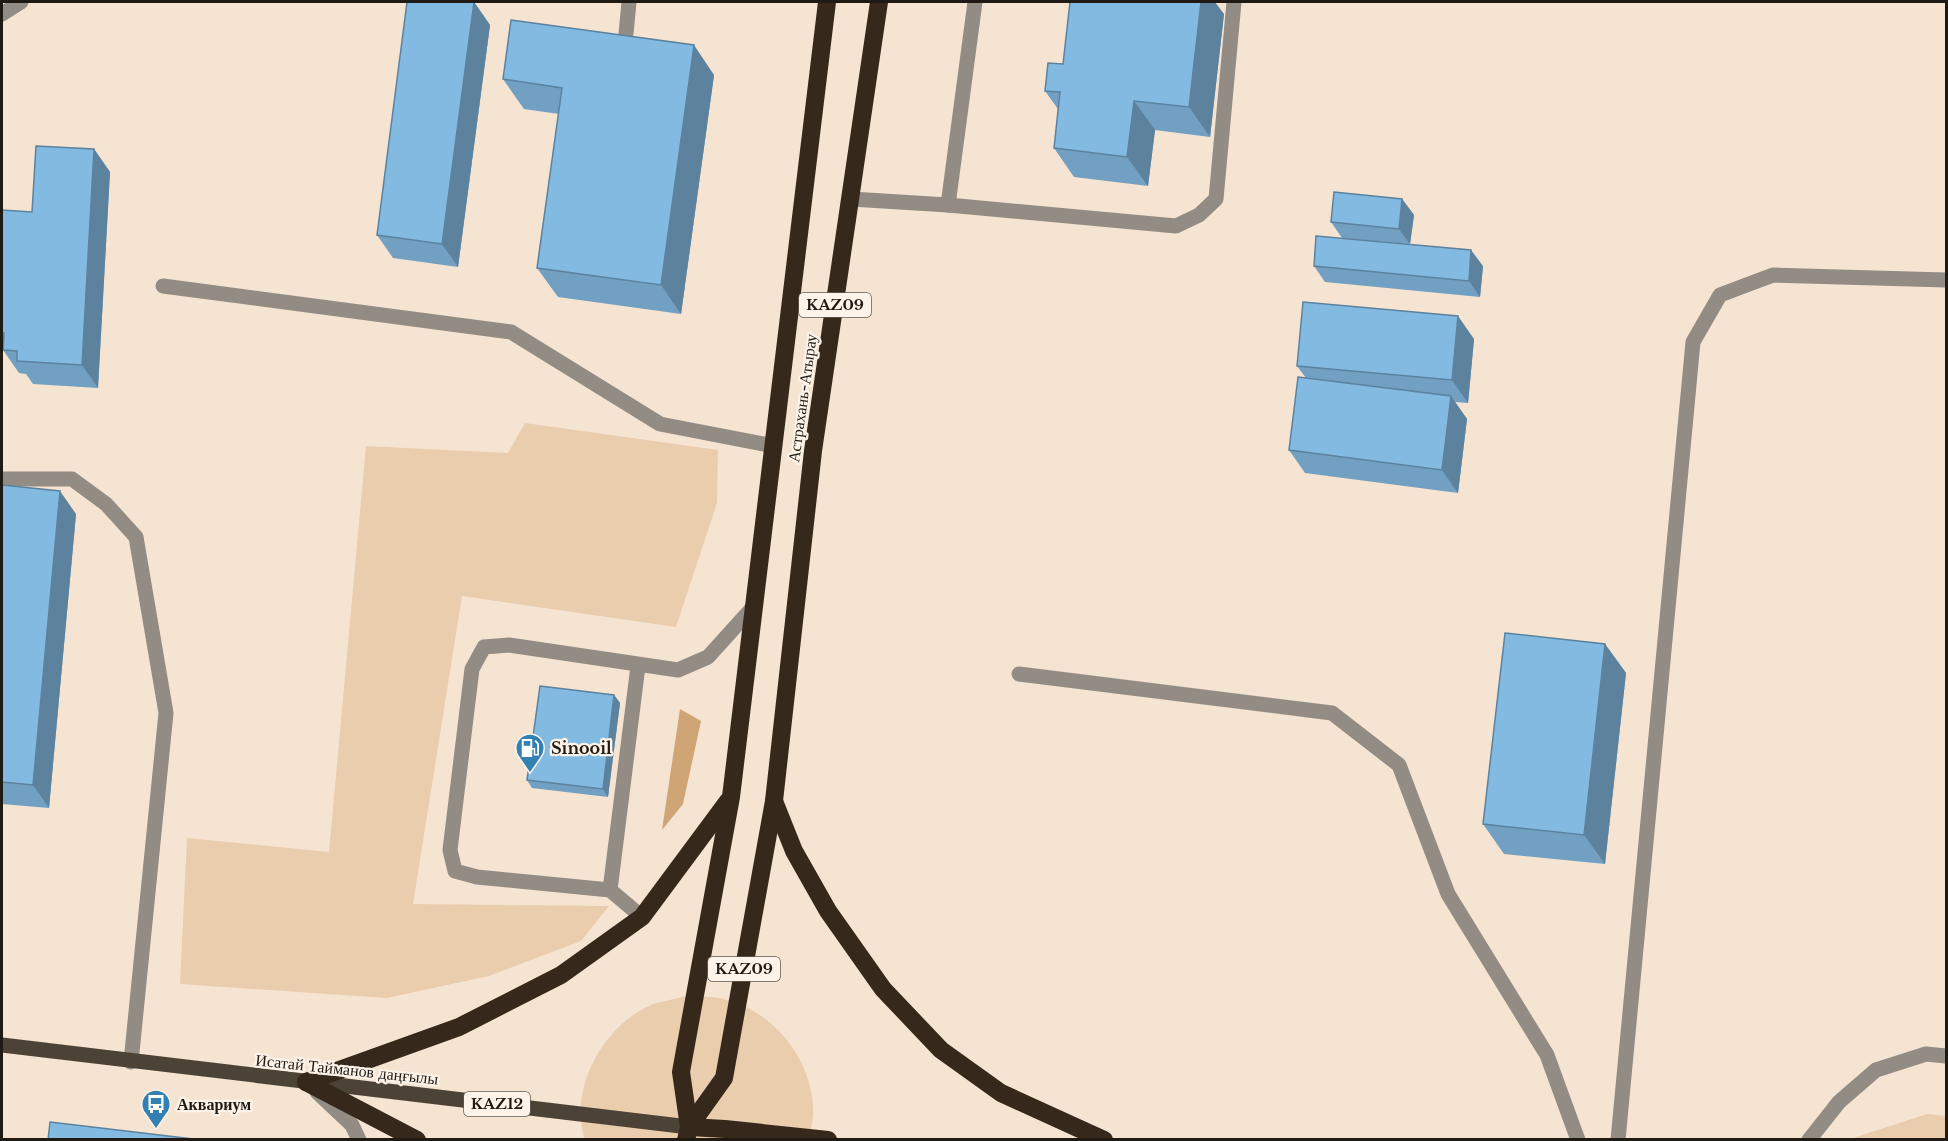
<svg xmlns="http://www.w3.org/2000/svg" width="1948" height="1141" viewBox="0 0 1948 1141" font-family="'Libre Baskerville',serif">
	<style>
		.green { fill: #eacdad }
		.forest { fill: #cfa575 }
		.lines { fill: none; stroke-linecap: round; stroke-linejoin: round }
		.lane { stroke: #928c84; stroke-width: 15 }
		.primary { stroke: #4d4236; stroke-width: 15 }
		.highway { stroke: #36291b; stroke-width: 18 }
		.wall { fill: #71a0c2 }
		.shaded-wall { fill: #5c829e }
		.building { fill: #83bae2; stroke: #5c829e; stroke-width: 1.5 }
		.labels { text-anchor: middle; stroke-width: 4.5; stroke-linejoin: round; paint-order: stroke }
		.shield { fill: #fdf3e8; stroke: #625b54; stroke-width: 1.5 }
		.shield-label { font-size: 15px; font-weight: bold; fill: #201a14 }
		.street-label { font-size: 16px; fill: #201a14; stroke: #fdf3e8 }
		.poi-label { font-size: 16px; font-weight: bold; fill: #201a14; stroke: #fdf3e8; text-anchor: start }
	</style>
	<rect width="100%" height="100%" fill="#f5e4d2"/>
	<g class="green">
		<polygon points="525,423 718,450 717,503 676,627 462,596 413,904 609,906 581,941 489,976 387,998 180,984 187,838 329,852 366,446 508,453"/>
		<path d="M687 996C699 997 713 996 724 999 773 1011 811 1058 813 1107 814 1117 811 1129 809 1139L585 1140C568 1089 603 1026 651 1005 662 1001 676 999 687 996Z"/>
		<polygon points="1927,1114 1946,1116 1946,1139 1850,1139"/>
	</g>
	<polygon class="forest" points="680,709 701,721 683,804 662,830"/>
	<g class="lines">
		<g class="lane">
			<polyline points="2,14 21,2"/>
			<polyline points="626,34 629,2"/>
			<polyline points="851,199 948,205 1176,226 1199,215 1216,199 1234,2"/>
			<polyline points="948,205 975,2"/>
			<polyline points="163,286 511,332 660,424 774,446"/>
			<polyline points="2,479 72,479 106,504 136,537 166,713 131,1062"/>
			<polyline points="1019,674 1332,713 1399,765 1448,894 1547,1055 1578,1140"/>
			<polyline points="610,890 638,666"/>
			<polyline points="642,917 610,890 477,877 455,871 450,850 472,669 484,647 509,645 678,670 708,657 755,605"/>
			<polyline points="317,1092 352,1125 359,1140"/>
			<polyline points="1618,1140 1693,342 1720,295 1773,275 1946,280"/>
			<polyline points="1809,1140 1839,1102 1876,1070 1926,1054 1946,1056"/>
		</g>
		<polyline class="primary" points="2,1045 689,1127"/>
		<g class="highway">
			<polyline points="774,801 794,851 828,911 883,989 941,1050 1001,1093 1104,1140"/>
			<polyline points="306,1082 459,1027 561,975 642,917 728,801"/>
			<polyline points="306,1082 417,1140"/>
			<polyline points="689,1127 724,1078 774,801 813,451 879,2"/>
			<polyline points="689,1127 725,1129 828,1140"/>
			<polyline points="686,1140 689,1127 681,1072 731,797 827,2"/>
		</g>
	</g>
	<g class="wall">
		<polygon points="474,2 490,25 458,267 393,258 377,235"/>
		<polygon points="1224,14 1210,137 1155,130 1148,186 1074,177 1054,148 1058,109 1045,91 1063,64"/>
		<polygon points="714,75 681,314 558,297 537,268 559,114 524,109 503,79"/>
		<polygon points="94,149 110,172 98,388 33,384 26,374 19,373 3,350 3,344 2,342 2,219 32,212"/>
		<polygon points="1402,199 1414,215 1410,244 1342,238 1331,222"/>
		<polygon points="1314,266 1483,266 1480,297 1325,282"/>
		<polygon points="1474,339 1468,403 1455,402 1467,419 1458,493 1305,473 1289,450 1306,378 1297,366"/>
		<polygon points="2,485 76,514 49,808 2,804"/>
		<polygon points="1605,644 1626,673 1605,864 1504,854 1483,824"/>
		<polygon points="614,695 620,703 608,797 532,788 527,780"/>
	</g>
	<g class="shaded-wall">
		<polygon points="474,2 490,25 458,267 442,244"/>
		<polygon points="1201,2 1215,2 1224,14 1210,137 1189,107"/>
		<polygon points="694,45 714,75 681,314 661,285"/>
		<polygon points="1134,101 1155,130 1148,186 1127,157"/>
		<polygon points="94,149 110,172 98,388 82,365"/>
		<polygon points="1402,199 1414,215 1410,244 1399,229"/>
		<polygon points="1471,250 1483,266 1480,297 1469,281"/>
		<polygon points="1458,316 1474,339 1468,403 1452,380"/>
		<polygon points="1451,396 1467,419 1458,493 1442,470"/>
		<polygon points="60,491 76,514 49,808 33,785"/>
		<polygon points="1605,644 1626,673 1605,864 1584,835"/>
		<polygon points="614,695 620,703 608,797 603,789"/>
	</g>
	<g class="building">
		<polygon points="407,2 474,2 442,244 377,235"/>
		<polygon points="1070,2 1201,2 1189,107 1134,101 1127,157 1054,148 1060,92 1045,91 1048,63 1063,64"/>
		<polygon points="511,20 694,45 661,285 537,268 562,88 503,79"/>
		<polygon points="36,146 94,149 82,365 17,361 17,351 3,350 4,333 2,333 2,210 32,212"/>
		<polygon points="1334,192 1402,199 1399,229 1331,222"/>
		<polygon points="1316,236 1471,250 1469,281 1314,266"/>
		<polygon points="1303,302 1458,316 1452,380 1297,366"/>
		<polygon points="1298,377 1451,396 1442,470 1289,450"/>
		<polygon points="2,485 60,491 33,785 2,782"/>
		<polygon points="1505,633 1605,644 1584,835 1483,824"/>
		<polygon points="540,686 614,695 603,789 527,780"/>
		<polygon points="50,1122 202,1140 48,1140"/>
	</g>
	<defs>
		<g id="fuel-pin" transform="scale(1.5)"><path d="M0 17L-7.5 6A9.5 9.5 0 1 1 7.5 6Z" fill="#3381b3" stroke="#fdf3e8"/><path d="M-5.5-6h7V0h2V4h1.3V-2.5L3-4.5l.8-.8L6-3V5H2.5V1h-1V6h-7ZM-4.2-4.7v3.2H.2V-4.7Z" fill="#fff"/></g>
		<g id="bus-pin" transform="scale(1.5)"><path d="M0 17L-7.5 6A9.5 9.5 0 1 1 7.5 6Z" fill="#3381b3" stroke="#fdf3e8"/><path d="M-5-6H5V4H4V6H2V4H-2V6H-4V4H-5ZM-3.5-4V0h7V-4ZM-3.5 1.2v1.5H-2V1.2ZM2 1.2v1.5H3.5V1.2Z" fill="#fff"/></g>
	</defs>
	<g fill-rule="evenodd">
		<use href="#fuel-pin" x="530" y="748"/>
		<use href="#bus-pin" x="156" y="1104"/>
	</g>
	<g class="labels">
		<g class="shield">
			<rect x="799" y="293" width="72" height="24" rx="4.5"/>
			<rect x="708" y="957" width="72" height="24" rx="4.5"/>
			<rect x="464" y="1092" width="66" height="24" rx="4.5"/>
		</g>
		<g class="shield-label">
			<text x="835" y="310">KAZ09</text>
			<text x="744" y="974">KAZ09</text>
			<text x="497" y="1109">KAZ12</text>
		</g>
		<g class="street-label">
			<text transform="translate(802 398) rotate(-82)" y="6">Астрахань-Атырау</text>
			<text transform="translate(347 1069) rotate(6)" y="6">Исатай Тайманов даңғылы</text>
		</g>
		<g class="poi-label">
			<text x="551" y="754">Sinooil</text>
			<text x="177" y="1110">Аквариум</text>
		</g>
	</g>
	<rect width="1948" height="1141" fill="none" stroke="#201a14" stroke-width="6"/>
</svg>
